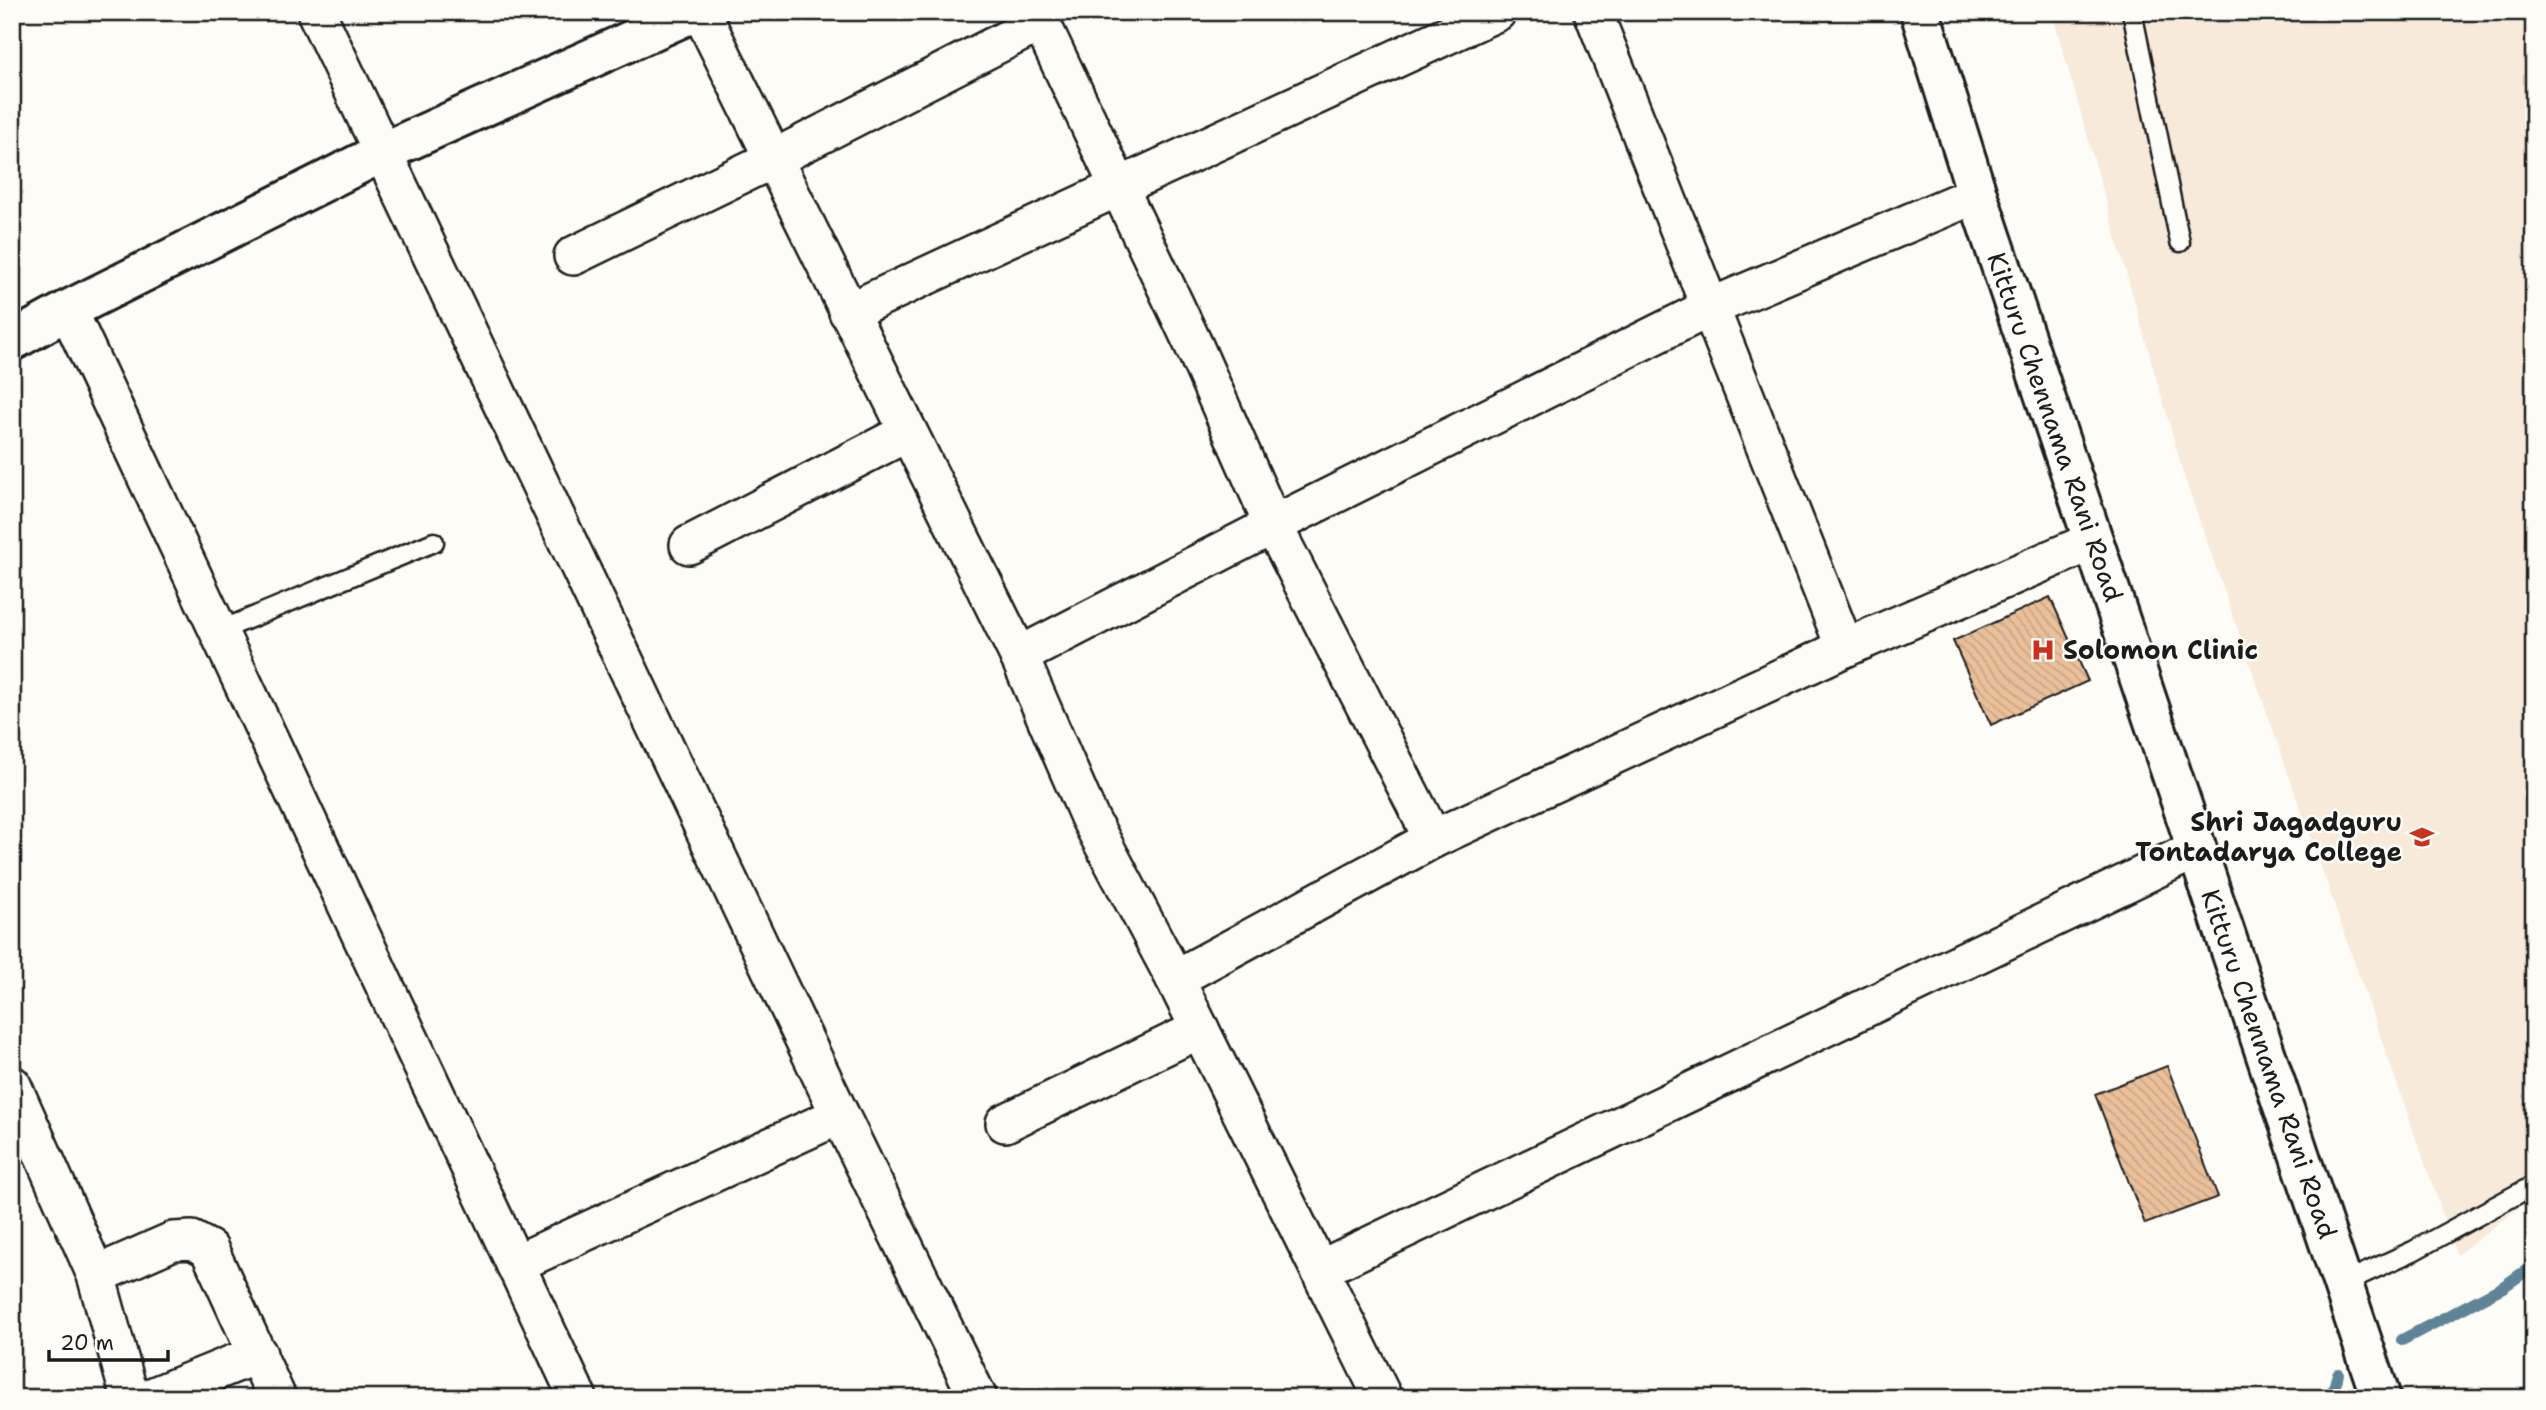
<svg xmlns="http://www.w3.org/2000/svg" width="2546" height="1410" viewBox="0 0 2546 1410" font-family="'Shantell Sans',sans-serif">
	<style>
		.built { fill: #f7eadb }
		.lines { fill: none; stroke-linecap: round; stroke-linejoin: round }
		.stream { stroke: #5e8498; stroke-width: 12 }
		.building { fill: url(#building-back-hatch); stroke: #1c1c1c; stroke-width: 2 }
		.lane-casing { stroke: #1c1c1c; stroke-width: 23 }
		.street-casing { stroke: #1c1c1c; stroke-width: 42 }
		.secondary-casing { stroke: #1c1c1c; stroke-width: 44 }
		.lane { stroke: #fdfcf7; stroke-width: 18 }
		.street { stroke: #fdfcf7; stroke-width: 37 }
		.secondary { stroke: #fdfcf7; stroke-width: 38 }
		.labels { text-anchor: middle; stroke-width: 5; stroke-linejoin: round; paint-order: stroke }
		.street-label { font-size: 26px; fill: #1c1c1c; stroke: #fdfcf7 }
		.poi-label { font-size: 26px; font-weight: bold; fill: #1c1c1c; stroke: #fdfcf7; text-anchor: start }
	</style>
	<defs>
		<pattern id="building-back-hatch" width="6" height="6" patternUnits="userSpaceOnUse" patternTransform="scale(1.75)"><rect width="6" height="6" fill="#eac09a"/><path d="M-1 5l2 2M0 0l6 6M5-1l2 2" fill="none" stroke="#c8a484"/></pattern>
	</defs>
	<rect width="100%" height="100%" fill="#fdfcf7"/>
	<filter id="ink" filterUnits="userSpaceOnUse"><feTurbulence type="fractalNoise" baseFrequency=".0143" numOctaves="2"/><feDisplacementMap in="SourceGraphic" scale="14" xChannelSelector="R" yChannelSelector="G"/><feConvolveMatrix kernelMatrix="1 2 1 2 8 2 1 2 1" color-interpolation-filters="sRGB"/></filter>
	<g filter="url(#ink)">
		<polygon class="built" points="2052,12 2534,12 2534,1196 2457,1255 2185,479"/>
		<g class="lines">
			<g class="stream">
				<polyline points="2402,1340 2503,1287 2534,1265"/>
				<polyline points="2331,1398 2338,1374"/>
			</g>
		</g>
		<g class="building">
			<polygon points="2050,597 2088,681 1991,725 1953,641"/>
			<polygon points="2167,1066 2218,1197 2145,1224 2095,1094"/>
		</g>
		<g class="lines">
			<g class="lane-casing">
				<g id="lane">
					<polyline points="2132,12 2180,242"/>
					<polyline points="219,631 434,542"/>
					<polyline points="2343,1283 2413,1251 2534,1185"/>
				</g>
			</g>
			<g class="street-casing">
				<g id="street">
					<polyline points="316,12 840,1115 978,1398"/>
					<polyline points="701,12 1019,656 1089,817 1175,979 1383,1398"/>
					<polyline points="1036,12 1195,348 1273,525 1433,839"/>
					<polyline points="1593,12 1845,648"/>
					<polyline points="573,256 773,159 1041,22"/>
					<polyline points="68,310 578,1398"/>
					<polyline points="848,312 1497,12"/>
					<polyline points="689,545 908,432"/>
					<polyline points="1019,656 1273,525 1711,307 1977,194"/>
					<polyline points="1175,979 1433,839 1845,648 2093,541"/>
					<polyline points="12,1085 96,1275 130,1398"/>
					<polyline points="1005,1123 1200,1029"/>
					<polyline points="515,1264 840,1115"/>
					<polyline points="1321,1269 2197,849"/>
					<polyline points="96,1275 173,1241 192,1240 209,1249 277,1398"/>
					<polyline points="149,1398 258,1354"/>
				</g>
			</g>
			<g class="secondary-casing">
				<g id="secondary">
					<polyline points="1920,12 1977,194 2381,1398"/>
					<polyline points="12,341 68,310 381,153 694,12"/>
				</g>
			</g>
			<use href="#lane" class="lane"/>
			<use href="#street" class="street"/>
			<use href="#secondary" class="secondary"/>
		</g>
	</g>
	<defs>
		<g id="hospital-bare" transform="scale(1.89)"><path d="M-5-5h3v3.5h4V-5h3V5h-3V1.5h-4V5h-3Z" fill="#c8321e" stroke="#fdfcf7" stroke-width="2.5" paint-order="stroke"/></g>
		<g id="university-bare" transform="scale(1.89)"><path d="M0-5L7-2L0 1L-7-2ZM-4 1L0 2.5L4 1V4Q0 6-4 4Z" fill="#c8321e" stroke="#fdfcf7" stroke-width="2.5" paint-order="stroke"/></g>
	</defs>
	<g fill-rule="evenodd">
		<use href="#hospital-bare" x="2043" y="650"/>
		<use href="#university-bare" x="2422" y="837"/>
	</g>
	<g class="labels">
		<g class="street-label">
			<text transform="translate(2055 427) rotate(71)" y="9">Kitturu Chennama Rani Road</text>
			<text transform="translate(2269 1064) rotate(71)" y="9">Kitturu Chennama Rani Road</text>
		</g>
		<g class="poi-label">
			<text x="2063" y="659">Solomon Clinic</text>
			<text x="2402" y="831" text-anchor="end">Shri Jagadguru<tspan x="2402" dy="30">Tontadarya College</tspan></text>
		</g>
	</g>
	<rect width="2546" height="1410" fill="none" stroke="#fdfcf7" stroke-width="42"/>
	<rect x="21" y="21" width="2504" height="1368" fill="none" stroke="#1c1c1c" stroke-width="2.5" filter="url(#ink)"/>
	<path d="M49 1350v10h119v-10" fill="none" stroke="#1c1c1c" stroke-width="3.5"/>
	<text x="60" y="1350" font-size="21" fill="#1c1c1c" stroke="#fdfcf7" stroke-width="5" paint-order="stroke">20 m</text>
</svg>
